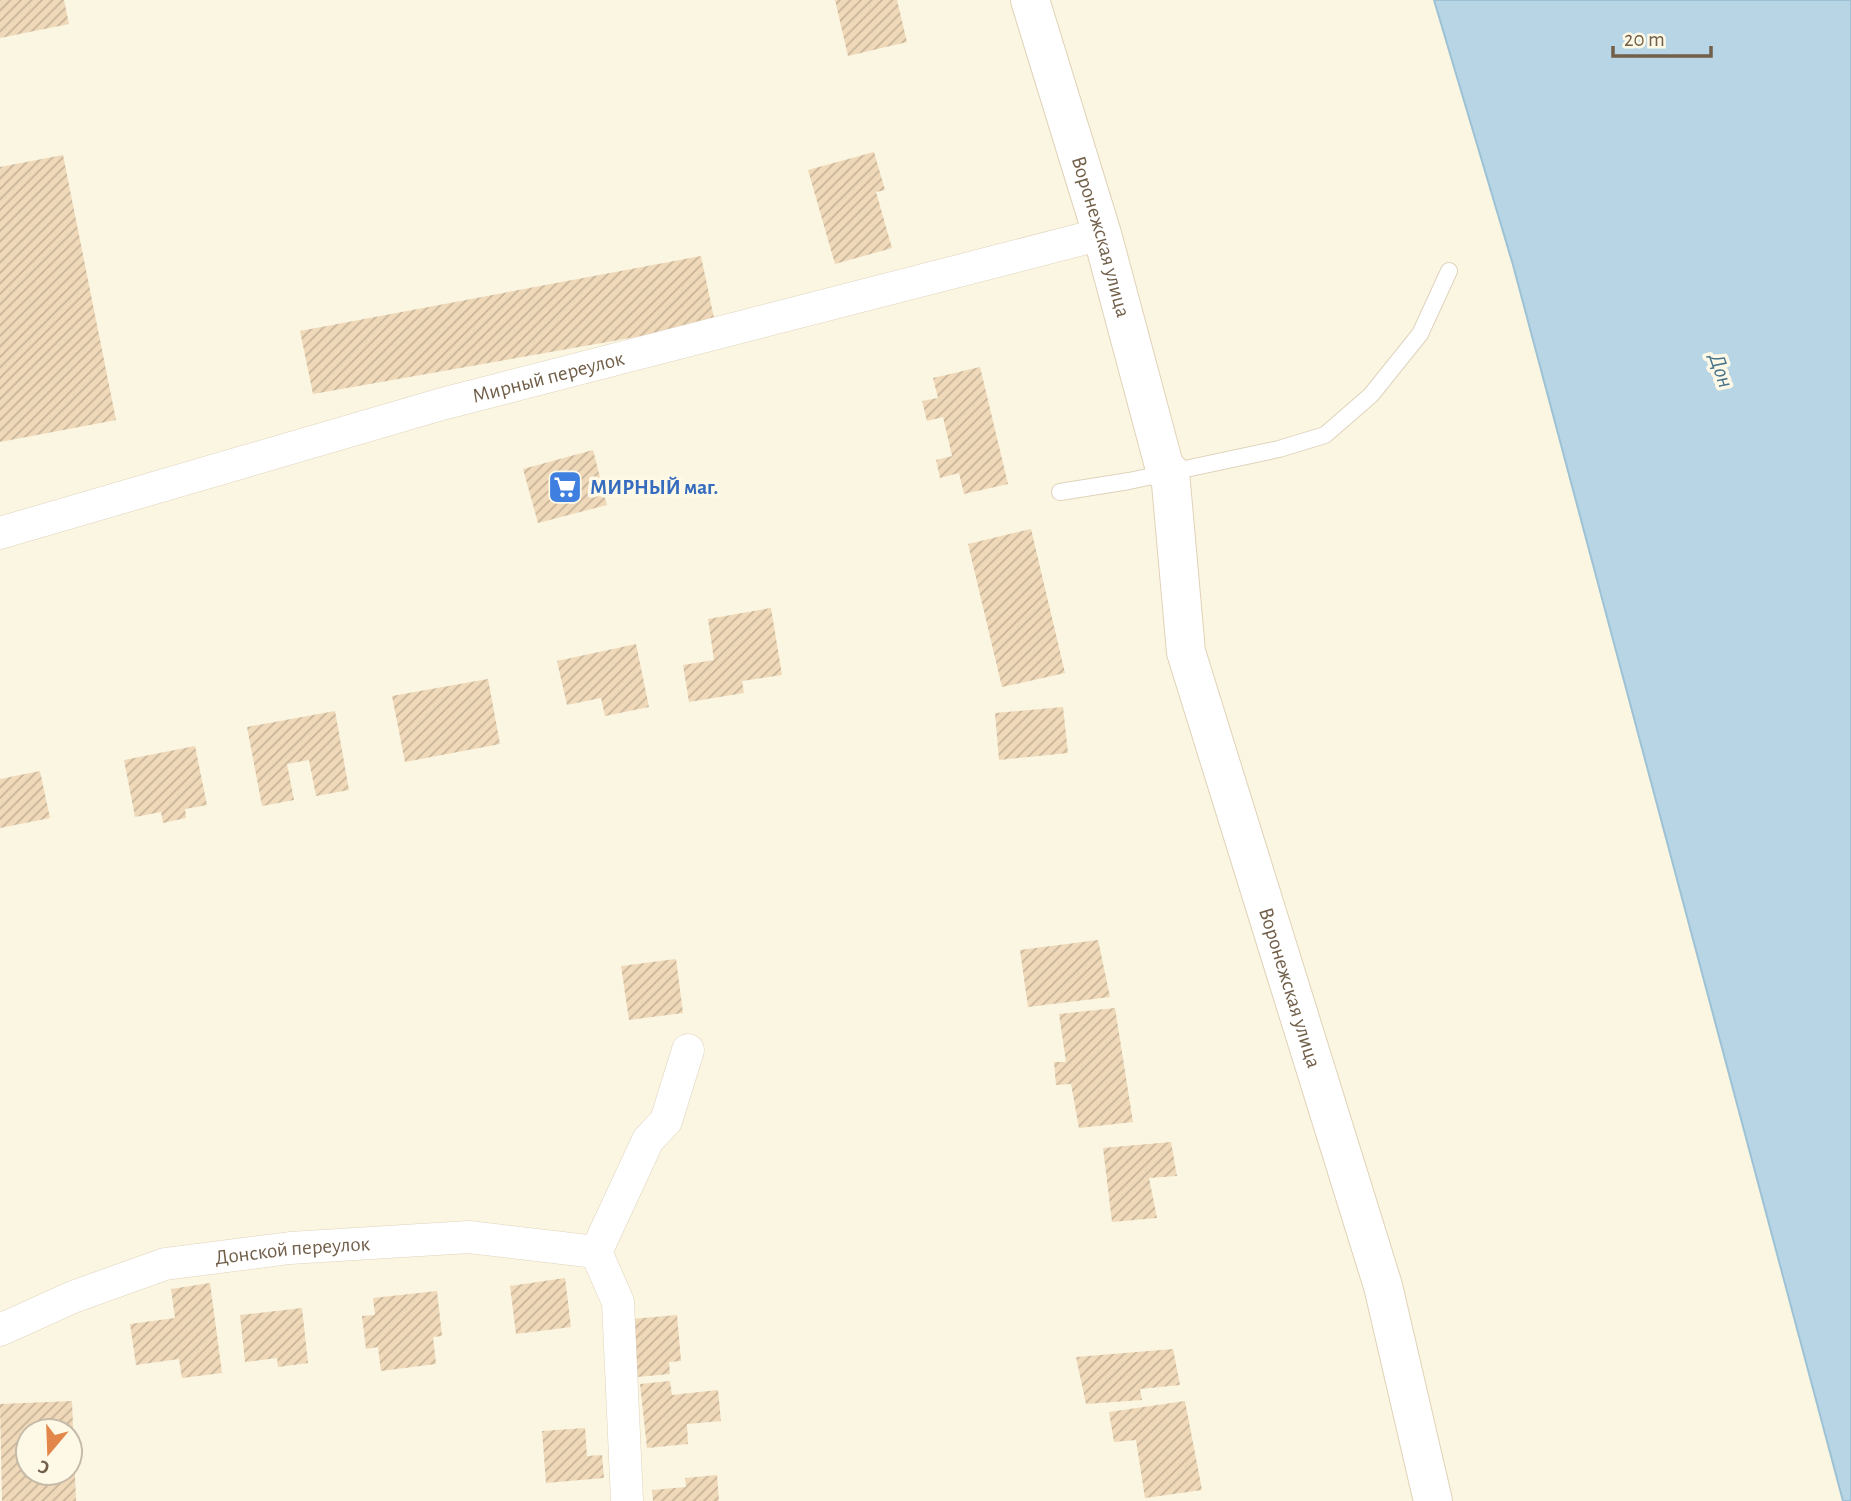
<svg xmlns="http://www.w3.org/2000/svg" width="1851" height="1501" viewBox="0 0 1851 1501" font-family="'Alegreya Sans',sans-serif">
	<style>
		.water { fill: #b7d5e4; stroke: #9dc2d5; stroke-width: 2 }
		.building { fill: url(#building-hatch); fill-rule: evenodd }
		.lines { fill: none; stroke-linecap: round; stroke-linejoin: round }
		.lane-casing { stroke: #dfd3bd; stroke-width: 18 }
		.street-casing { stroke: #dfd3bd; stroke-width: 33 }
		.secondary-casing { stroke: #e1d2b8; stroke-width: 40 }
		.lane { stroke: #fff; stroke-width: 16 }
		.street { stroke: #fff; stroke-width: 32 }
		.secondary { stroke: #fff; stroke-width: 38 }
		.labels { text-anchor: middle; stroke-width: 7; stroke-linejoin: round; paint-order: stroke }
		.street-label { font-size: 21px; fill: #715f49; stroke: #fef9e7 }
		.shop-label { font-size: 21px; font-weight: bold; fill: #366cbe; stroke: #fef9e7; text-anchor: start }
		.water-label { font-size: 23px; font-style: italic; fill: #47738b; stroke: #fef9e7 }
	</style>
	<defs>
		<pattern id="building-hatch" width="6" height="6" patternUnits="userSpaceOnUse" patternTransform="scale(1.75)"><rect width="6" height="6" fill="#f0d9b9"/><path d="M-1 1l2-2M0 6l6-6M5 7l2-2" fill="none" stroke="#c7b398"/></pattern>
	</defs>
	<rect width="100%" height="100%" fill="#fbf6e1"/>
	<polygon class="water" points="1434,0 1851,0 1851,1501 1843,1501 1513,265"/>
	<g class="building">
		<polygon points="0,0 64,0 69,24 0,38"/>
		<polygon points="835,0 897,0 907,42 848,56"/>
		<polygon points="874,152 885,190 876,192 892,248 835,264 808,170"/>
		<polygon points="63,155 116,420 0,442 0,167"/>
		<polygon points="701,256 715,323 313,394 300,331"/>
		<polygon points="980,367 1008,484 964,494 959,473 940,478 936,460 952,456 943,417 927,421 922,401 938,398 933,378"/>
		<polygon points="593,450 607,505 538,523 523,469"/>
		<polygon points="1031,529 1065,673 1002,687 968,544"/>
		<polygon points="771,608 782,675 742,681 744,693 689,702 683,665 714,660 708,619"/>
		<polygon points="636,644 649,707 605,716 601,698 567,705 557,661"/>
		<polygon points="488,679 500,744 405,762 392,696"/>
		<polygon points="1063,707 1068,753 999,760 995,713"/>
		<polygon points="335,711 349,790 316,796 309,760 287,764 294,800 262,806 247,727"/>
		<polygon points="195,746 207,805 185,809 186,818 163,823 161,812 135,817 124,760"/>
		<polygon points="40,771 50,818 0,828 0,779"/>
		<polygon points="1098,940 1110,997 1028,1007 1020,950"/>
		<polygon points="676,959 683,1013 629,1020 621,966"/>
		<polygon points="1115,1008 1133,1122 1079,1128 1071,1084 1056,1085 1054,1062 1066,1062 1059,1014"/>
		<polygon points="1171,1142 1177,1176 1149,1178 1157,1218 1112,1222 1103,1148"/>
		<polygon points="565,1278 571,1327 516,1334 510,1286"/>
		<polygon points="210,1283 222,1373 182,1378 179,1359 136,1365 130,1324 175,1318 171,1289"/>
		<polygon points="437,1291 442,1336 433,1337 436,1364 381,1371 378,1347 366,1349 362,1316 375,1315 373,1298"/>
		<polygon points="302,1308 308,1363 278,1367 277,1358 245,1362 240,1315"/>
		<polygon points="677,1315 681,1361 669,1362 670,1374 637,1377 632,1319"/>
		<polygon points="1173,1349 1180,1385 1140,1389 1142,1400 1086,1404 1076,1357"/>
		<polygon points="670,1381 672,1395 718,1390 721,1421 687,1424 688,1444 647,1448 640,1384"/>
		<path d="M72 1401 76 1501H2L0 1404ZM28 1431H70V1473H28Z"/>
		<polygon points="1185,1401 1202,1490 1145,1498 1136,1440 1114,1442 1109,1412"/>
		<polygon points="585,1428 587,1456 602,1455 604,1478 546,1483 542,1431"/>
		<polygon points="717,1475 719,1501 653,1501 652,1490 686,1487 685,1478"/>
	</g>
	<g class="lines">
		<g class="lane-casing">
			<polyline id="lane" points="1060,492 1129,481 1279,449 1325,435 1371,395 1420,334 1449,271"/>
		</g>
		<g class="street-casing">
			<g id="street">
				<path id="s1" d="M0 533 442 404 1102 234"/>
				<polyline points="596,1252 648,1140 666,1121 688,1050"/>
				<path id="s2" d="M0 1330 73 1297 165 1264 290 1248 469 1237 596 1252 618 1302 627 1501"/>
			</g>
		</g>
		<g class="secondary-casing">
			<g id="secondary">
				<path id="s3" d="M1030 0 1102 234 1166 473"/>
				<path id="s4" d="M1170 472 1186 652 1383 1286 1433 1501"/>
			</g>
		</g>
		<use href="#lane" class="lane"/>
		<use href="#street" class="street"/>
		<use href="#secondary" class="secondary"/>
	</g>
	<defs>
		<g id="supermarket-square" transform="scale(1.75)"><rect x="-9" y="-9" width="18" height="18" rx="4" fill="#3f7fe0" stroke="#fef9e7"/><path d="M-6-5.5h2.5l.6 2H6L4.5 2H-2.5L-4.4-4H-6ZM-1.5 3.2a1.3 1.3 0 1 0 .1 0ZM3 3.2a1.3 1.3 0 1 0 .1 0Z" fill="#fff"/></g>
	</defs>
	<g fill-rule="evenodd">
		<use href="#supermarket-square" x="565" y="487"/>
	</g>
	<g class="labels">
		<g class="street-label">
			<text dy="7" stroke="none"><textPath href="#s3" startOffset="247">Воронежская улица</textPath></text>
			<text dy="7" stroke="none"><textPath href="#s1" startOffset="570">Мирный переулок</textPath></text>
			<text dy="7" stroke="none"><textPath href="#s4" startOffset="532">Воронежская улица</textPath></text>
			<text dy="7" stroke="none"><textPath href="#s2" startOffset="306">Донской переулок</textPath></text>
		</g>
		<g class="shop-label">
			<text x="590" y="494">МИРНЫЙ маг.</text>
		</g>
		<g class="water-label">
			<text transform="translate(1722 370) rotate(71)" y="8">Дон</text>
		</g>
	</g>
	<g transform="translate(49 1452) rotate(199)"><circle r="33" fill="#fef9e7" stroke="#c6bba8" stroke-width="2"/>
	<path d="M0-5L12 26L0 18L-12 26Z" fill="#e28749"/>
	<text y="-10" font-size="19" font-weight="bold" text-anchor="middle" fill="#715f49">С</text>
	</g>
	<path d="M1613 46v10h98v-10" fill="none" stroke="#715f49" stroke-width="3.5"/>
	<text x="1624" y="46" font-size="21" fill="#715f49" stroke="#fef9e7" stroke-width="5" paint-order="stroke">20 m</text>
</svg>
